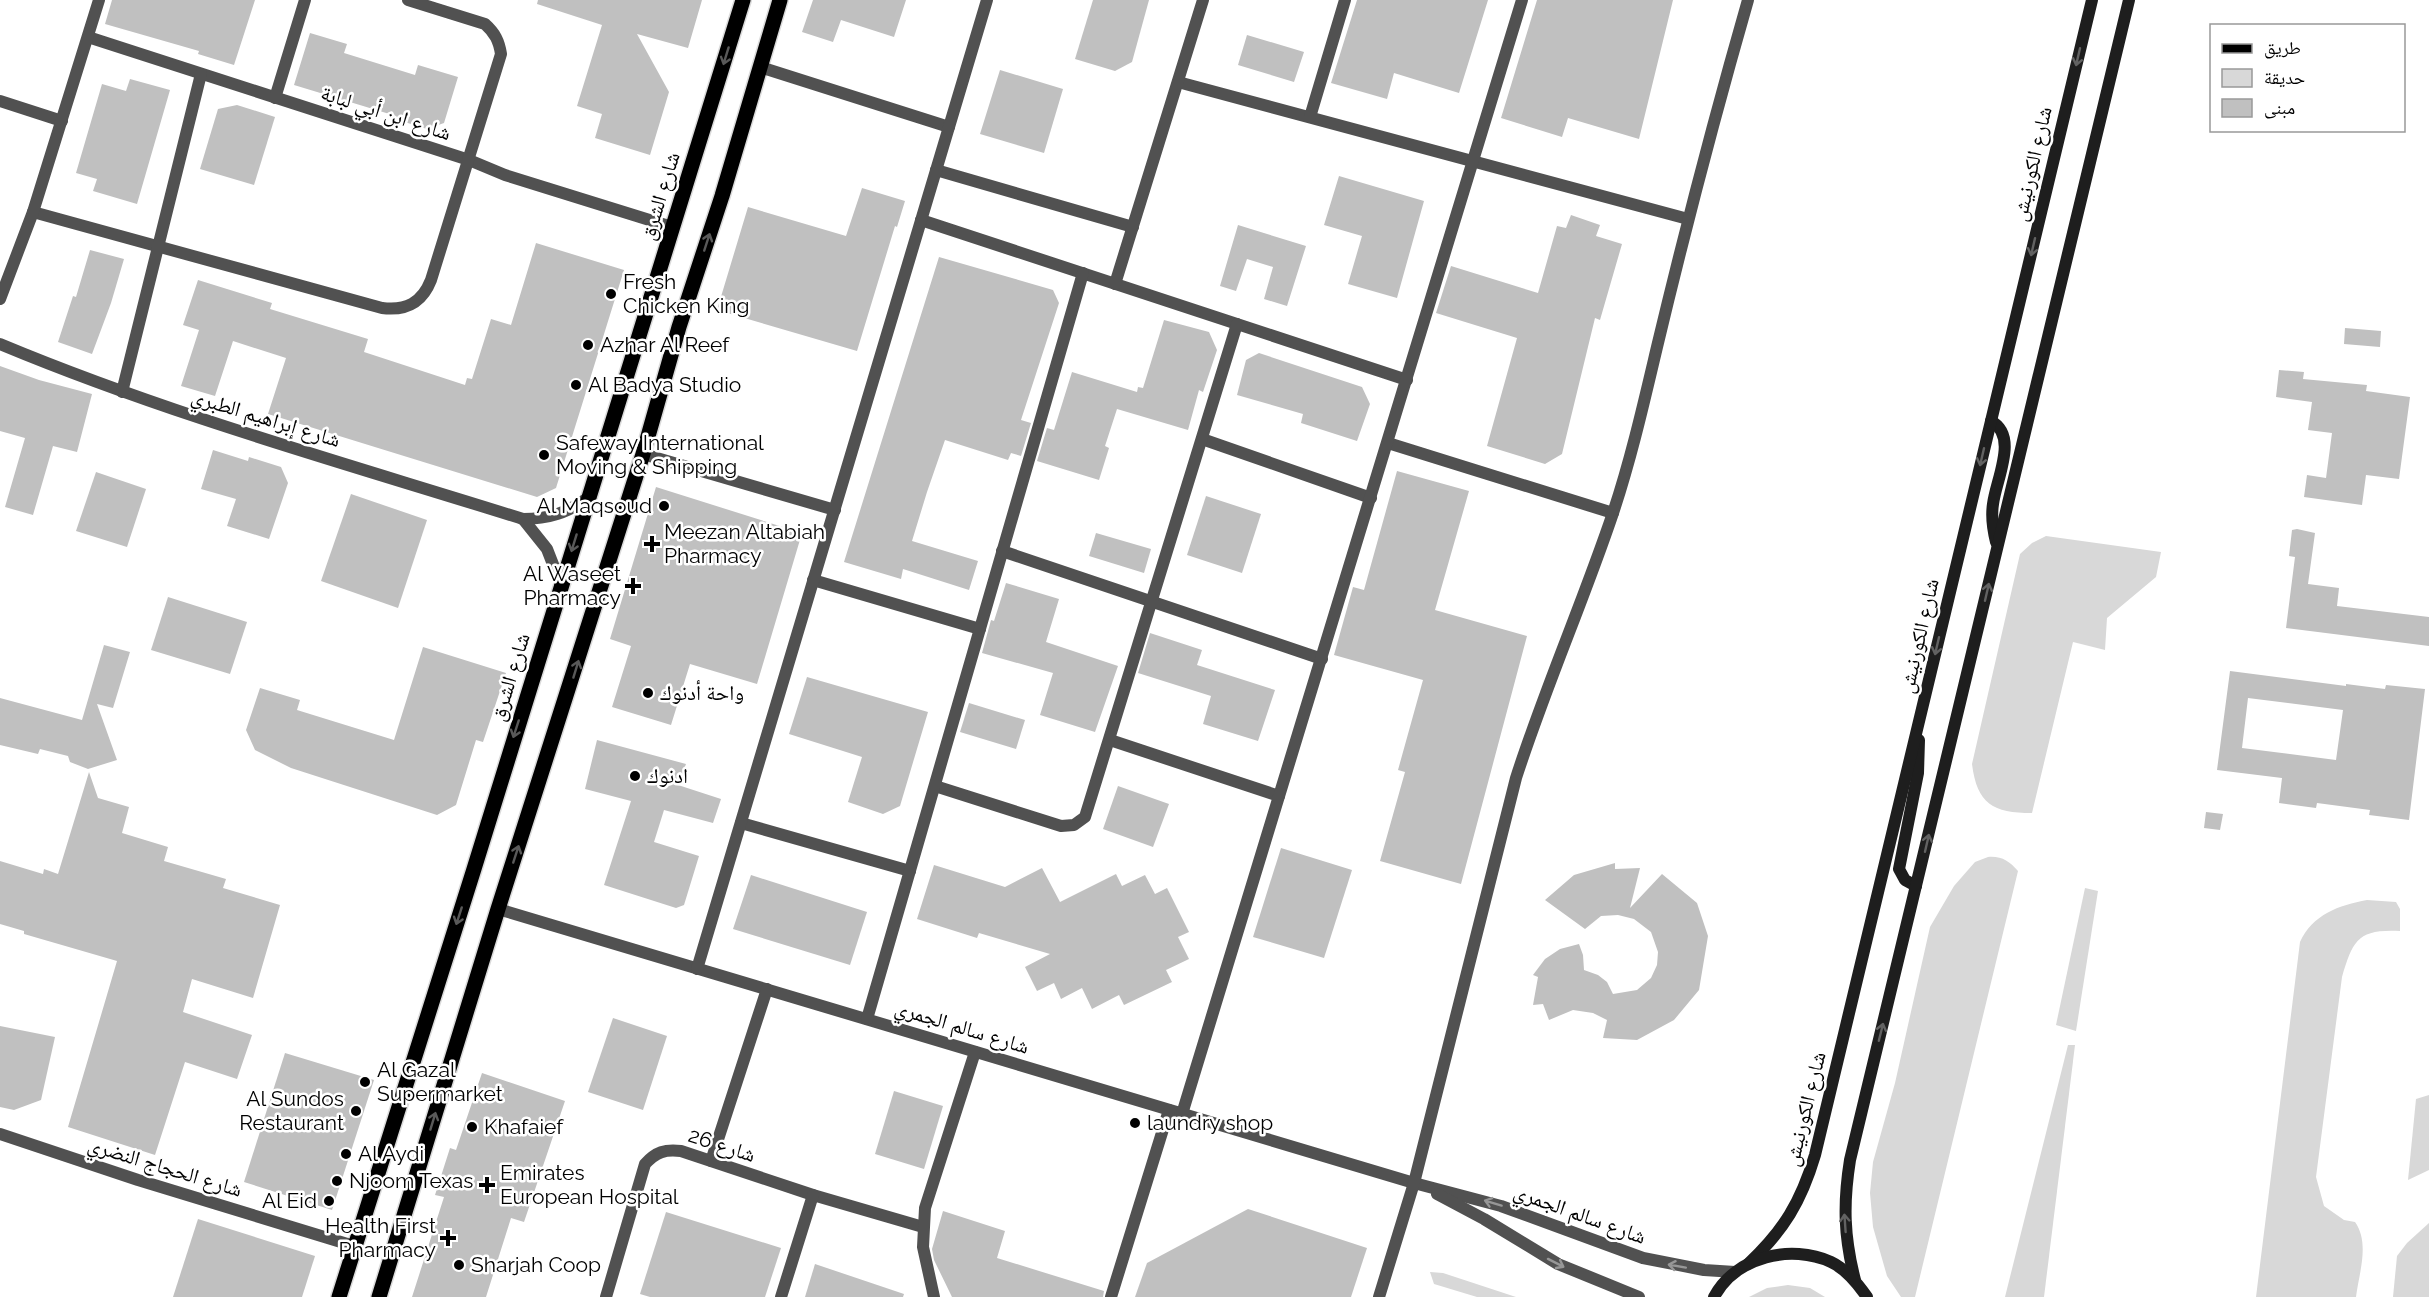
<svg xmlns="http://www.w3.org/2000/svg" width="2429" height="1297" viewBox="0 0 2429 1297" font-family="Raleway,'Noto Naskh Arabic',sans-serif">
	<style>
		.green { fill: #d8d8d8 }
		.building { fill: #c0c0c0; fill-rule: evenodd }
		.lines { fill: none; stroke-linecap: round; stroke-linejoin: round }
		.primary-casing { stroke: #dbdbdb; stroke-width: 18 }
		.minor { stroke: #515151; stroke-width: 12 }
		.secondary { stroke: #1e1e1e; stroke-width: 12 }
		.primary { stroke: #000; stroke-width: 15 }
		.oneway { stroke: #595959 }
		.oneway2 { stroke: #626262 }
		.oneway3 { stroke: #979797 }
		.poi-dot { fill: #000; stroke: #fff; stroke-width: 2 }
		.labels { text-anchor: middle; stroke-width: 5; stroke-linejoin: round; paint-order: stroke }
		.street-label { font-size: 21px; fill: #000; stroke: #fff }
		.poi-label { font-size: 21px; fill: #000; stroke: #fff; text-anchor: start }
	</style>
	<rect width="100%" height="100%" fill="#fff"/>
	<g class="green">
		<path d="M2046 536 2161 552 2156 577 2107 618 2105 650 2073 642 2032 813C1993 813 1977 804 1972 764L2020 554 2032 543Z"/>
		<path d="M1988 857C2002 856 2009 861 2018 871L1915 1297H1901L1887 1276 1873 1227 1870 1193 1873 1162 1895 1083 1930 927 1954 886 1975 862Z"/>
		<polygon points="2085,888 2098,891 2076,1031 2056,1025"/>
		<path d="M2367 900 2396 902 2400 909V931C2358 929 2353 940 2342 977L2316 1177 2324 1206 2344 1220 2355 1222C2370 1243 2359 1273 2356 1297H2256L2300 942C2312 915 2339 905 2367 900Z"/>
		<polygon points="2068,1045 2075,1045 2044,1297 2005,1297"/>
		<polygon points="2429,1095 2429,1170 2408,1180 2416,1099"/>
		<polygon points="2429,1223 2429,1297 2393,1297 2397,1256 2407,1243"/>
		<polygon points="1430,1272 1443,1273 1516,1297 1477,1297 1434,1284"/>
		<polygon points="1788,1285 1810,1288 1825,1297 1749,1297 1767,1288"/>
	</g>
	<g class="building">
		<polygon points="112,0 255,0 234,65 198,54 199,51 105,24"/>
		<polygon points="538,0 702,0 688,48 637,34 669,92 650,155 595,138 602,114 577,106 602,25 537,4"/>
		<polygon points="813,0 906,0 894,37 841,20 833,42 802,32"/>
		<polygon points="1093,0 1149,0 1132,62 1115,71 1075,59"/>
		<polygon points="1357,0 1488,0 1459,93 1394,73 1387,99 1331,83"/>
		<polygon points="1537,0 1673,0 1639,139 1568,118 1562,137 1501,118"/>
		<polygon points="310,33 347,44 344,53 415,75 418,65 458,77 444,123 427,129 395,119 396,116 294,85"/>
		<polygon points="1247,35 1304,52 1294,82 1238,65"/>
		<polygon points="1000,70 1063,89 1044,153 980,134"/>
		<polygon points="130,79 170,90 137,204 93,191 97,179 76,173 102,84 126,91"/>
		<polygon points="237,105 275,117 254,185 200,169 218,109"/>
		<polygon points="1339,176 1424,201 1397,298 1348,284 1362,236 1324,225"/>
		<polygon points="862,188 905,201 897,227 895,226 857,351 717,310 748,207 846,236"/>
		<polygon points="1571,215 1600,225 1596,236 1622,244 1600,320 1595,318 1562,454 1545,464 1487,446 1517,338 1436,313 1451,266 1538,293 1557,226 1566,228"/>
		<polygon points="1238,225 1306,246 1287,306 1264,299 1273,267 1247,259 1236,291 1220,286"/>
		<polygon points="536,243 624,270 556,488 537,497 268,414 286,358 233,341 215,396 181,386 199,330 183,325 198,280 272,303 270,309 368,339 364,352 465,385 467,378 472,379 491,319 511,325"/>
		<polygon points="90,250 124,259 111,303 92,354 58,342 73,296 76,297"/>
		<polygon points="939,257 1053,290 1059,303 1021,420 1031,423 1021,456 1011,453 1008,460 945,440 927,492 912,541 978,561 969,590 903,569 901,579 844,562"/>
		<polygon points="1164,320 1209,332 1217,350 1203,392 1199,390 1188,430 1117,409 1105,446 1109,448 1099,480 1037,461 1047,428 1054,430 1072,372 1137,392 1138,387 1143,388"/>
		<polygon points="2345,328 2381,331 2380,347 2344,344"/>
		<polygon points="1259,353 1362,387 1370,404 1357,441 1301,423 1303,414 1237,395 1246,360"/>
		<polygon points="0,366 39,380 92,394 77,452 53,446 33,515 5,507 25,438 0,431"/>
		<polygon points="2279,370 2304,372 2303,379 2367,385 2366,391 2410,397 2399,479 2366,475 2362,505 2304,497 2307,475 2326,478 2332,433 2308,430 2312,402 2276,397"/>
		<polygon points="213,450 248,461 249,457 281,467 288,483 269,539 227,526 236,499 201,489"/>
		<polygon points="1397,471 1469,491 1435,610 1527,636 1461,884 1380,861 1405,772 1398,770 1423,680 1334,655 1353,587 1364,590"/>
		<polygon points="96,472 146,489 127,547 76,531"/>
		<polygon points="656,487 802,533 757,684 690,664 671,725 612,707 631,646 610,639"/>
		<polygon points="351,494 427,520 398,608 321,581"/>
		<polygon points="1206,496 1261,514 1242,573 1187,555"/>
		<polygon points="2297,529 2315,533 2308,584 2339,588 2337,606 2429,617 2429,646 2286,628 2295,557 2289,556 2292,530"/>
		<polygon points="1096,533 1151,549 1144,573 1089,556"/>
		<polygon points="1006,583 1059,599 1046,642 1118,666 1095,732 1040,715 1053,673 982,653 991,620 994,621"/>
		<polygon points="168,597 247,622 230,674 151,650"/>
		<polygon points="1150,633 1202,650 1197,665 1275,690 1258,741 1203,724 1211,696 1138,673"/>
		<polygon points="104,645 130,652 113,708 97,704 117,760 88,769 70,762 68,756 40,749 38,754 0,745 0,698 82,720"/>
		<polygon points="423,647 506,673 483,742 476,740 456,805 437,815 291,768 255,750 246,730 260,688 300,700 297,710 394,740"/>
		<path d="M2230 671 2346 686V684L2385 689 2386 685 2425 689 2409 820 2369 815 2370 810 2317 803 2316 808 2279 803 2282 778 2217 770ZM2248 698 2343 710 2336 760 2242 748Z"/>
		<polygon points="807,677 928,712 900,806 883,814 848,802 862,757 789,734"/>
		<polygon points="969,703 1025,720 1016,749 960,732"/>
		<polygon points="597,740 686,764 678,785 721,799 713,823 664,810 654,842 699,856 684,905 676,908 604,885 631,801 585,789"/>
		<polygon points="89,772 98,798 129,807 122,833 168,847 164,861 226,879 223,888 280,905 253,998 192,979 183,1012 252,1035 237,1079 185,1062 155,1155 68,1127 117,961 24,934 24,931 0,924 0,861 43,874 44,869 58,874"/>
		<polygon points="1118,786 1169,804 1153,847 1103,829"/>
		<polygon points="2206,812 2223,814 2220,830 2204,828"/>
		<polygon points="1281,848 1352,870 1324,958 1253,937"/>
		<polygon points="1615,863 1615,869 1640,868 1630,908 1662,874 1697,903 1708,936 1699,990 1674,1020 1637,1040 1603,1038 1607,1020 1593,1013 1573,1010 1549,1020 1543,1004 1533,1005 1538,977 1533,975 1545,959 1560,949 1579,944 1583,955 1584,970 1598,975 1607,982 1613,994 1637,990 1651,978 1657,965 1658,952 1651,932 1634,919 1618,915 1601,916 1585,929 1545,900 1574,875"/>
		<polygon points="934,865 1005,887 1042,868 1060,902 1116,874 1122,886 1145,875 1155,894 1167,888 1189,932 1178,937 1189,959 1166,970 1172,982 1124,1005 1119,995 1092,1009 1082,988 1061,999 1054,983 1037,991 1025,967 1050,954 979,933 977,938 917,919"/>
		<polygon points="751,875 867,912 850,965 733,929"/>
		<polygon points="613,1018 667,1036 643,1110 588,1092"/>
		<polygon points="0,1026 55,1037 41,1100 14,1110 0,1107"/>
		<polygon points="285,1053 374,1080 332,1210 244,1182"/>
		<polygon points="482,1073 565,1101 524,1222 511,1218 486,1297 412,1297 444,1197 435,1195 450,1148 456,1150"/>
		<polygon points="894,1091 943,1106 924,1169 875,1154"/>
		<polygon points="1248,1209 1367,1248 1351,1297 1135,1297 1147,1263"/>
		<polygon points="943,1211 1005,1231 997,1258 1104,1291 1103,1297 952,1297 934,1260 932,1249"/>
		<polygon points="666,1212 781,1248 765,1297 650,1297 640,1294"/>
		<polygon points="198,1219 315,1256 302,1297 173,1297"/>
		<polygon points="815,1264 904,1294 903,1297 805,1297"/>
	</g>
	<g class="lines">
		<g class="primary-casing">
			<g id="primary">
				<polyline points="339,1297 474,869 743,0"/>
				<polyline points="379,1297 498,909 643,454 679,327 722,196 780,0"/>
			</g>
		</g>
		<g class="minor">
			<polyline points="88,37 469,160 505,175 672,227"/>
			<polyline points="760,67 949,127"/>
			<polyline points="1178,82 1688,219"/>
			<polyline points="275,98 305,0"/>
			<polyline points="0,101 62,121"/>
			<polyline points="1310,117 1345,0"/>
			<polyline points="936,170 1133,227"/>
			<path d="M33 212 382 308C406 311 422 303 431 280L501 54C499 41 495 33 485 24L408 0"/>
			<polyline points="921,220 1407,380"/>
			<polyline points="1115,284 1203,0"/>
			<polyline points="0,299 33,212 99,0"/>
			<path d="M0 344C170 415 348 464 523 519 548 519 567 513 588 498"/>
			<polyline points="122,392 201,74"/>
			<polyline points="1202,439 1371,498"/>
			<polyline points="1388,443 1613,513"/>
			<polyline points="643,454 835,510"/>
			<polyline points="523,519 547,549 561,585"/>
			<polyline points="1002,551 1322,659"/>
			<polyline points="813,580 980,629"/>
			<polyline points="1110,740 1279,796"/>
			<polyline points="935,786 1061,826 1074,825 1085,817 1237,324"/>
			<polyline points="741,823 910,871"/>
			<polyline points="498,909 1414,1183 1501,1206 1643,1258 1704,1270 1735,1272"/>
			<polyline points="697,969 987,0"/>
			<polyline points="867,1019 1083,273"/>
			<polyline points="1182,1114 1522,0"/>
			<polyline points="0,1134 138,1180 354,1246"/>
			<polyline points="711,1161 767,989"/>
			<polyline points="1437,1194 1484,1219 1558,1264 1639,1297"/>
			<path d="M606 1297 645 1164C656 1152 665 1149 681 1151L813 1195 923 1227"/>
			<polyline points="781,1297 813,1195"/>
			<polyline points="934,1297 923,1247 925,1208 975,1052"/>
			<polyline points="1111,1297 1169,1110"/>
			<path d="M1379 1297 1414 1183 1516 778C1545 688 1583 602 1613 513 1631 459 1644 402 1657 347 1685 230 1715 115 1748 0"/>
		</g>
		<g class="secondary">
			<path d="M1991 421C2019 436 1996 479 1993 504 1991 517 1993 530 1996 542"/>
			<polyline points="1916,886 1905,880 1899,869 1918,773 1919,740"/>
			<path d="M1748 1264C1784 1230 1801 1202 1815 1155L2092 0"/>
			<path d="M1855 1280C1844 1237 1843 1204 1850 1160L2129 0"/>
			<path d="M1714 1297C1736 1256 1791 1244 1831 1262 1846 1269 1858 1284 1867 1297"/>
		</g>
		<use href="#primary" class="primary"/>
	</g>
	<defs><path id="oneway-shaft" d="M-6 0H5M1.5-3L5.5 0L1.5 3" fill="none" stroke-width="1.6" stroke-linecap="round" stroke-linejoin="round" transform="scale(1.5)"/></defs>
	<g class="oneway">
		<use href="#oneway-shaft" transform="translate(726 56) rotate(107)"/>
		<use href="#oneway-shaft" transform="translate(707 242) rotate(-72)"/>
		<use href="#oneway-shaft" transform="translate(574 543) rotate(107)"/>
		<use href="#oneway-shaft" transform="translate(576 669) rotate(-73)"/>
		<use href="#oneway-shaft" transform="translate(516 729) rotate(108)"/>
		<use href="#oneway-shaft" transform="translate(516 854) rotate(-72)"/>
		<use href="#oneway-shaft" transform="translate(459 916) rotate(108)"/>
		<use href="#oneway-shaft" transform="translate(433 1121) rotate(-73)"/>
	</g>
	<g class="oneway2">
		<use href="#oneway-shaft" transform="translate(2078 57) rotate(103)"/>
		<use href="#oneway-shaft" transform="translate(2033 247) rotate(103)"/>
		<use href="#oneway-shaft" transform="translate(1982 457) rotate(103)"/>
		<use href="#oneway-shaft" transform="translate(1987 592) rotate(-77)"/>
		<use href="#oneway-shaft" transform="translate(1937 646) rotate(103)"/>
		<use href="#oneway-shaft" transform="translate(1927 843) rotate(-77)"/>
		<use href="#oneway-shaft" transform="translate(1881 1032) rotate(-76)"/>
		<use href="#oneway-shaft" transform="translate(1845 1223) rotate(-94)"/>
	</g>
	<g class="oneway3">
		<use href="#oneway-shaft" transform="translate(1493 1203) rotate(-163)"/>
		<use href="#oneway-shaft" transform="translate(1556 1263) rotate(27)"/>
		<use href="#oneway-shaft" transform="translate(1677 1266) rotate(-170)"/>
	</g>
	<g class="poi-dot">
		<circle cx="611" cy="294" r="6"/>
		<circle cx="588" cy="345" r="6"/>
		<circle cx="576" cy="385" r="6"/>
		<circle cx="544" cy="455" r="6"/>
		<circle cx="664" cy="506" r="6"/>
		<path d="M649 535h6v6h6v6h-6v6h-6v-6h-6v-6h6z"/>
		<path d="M630 577h6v6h6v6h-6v6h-6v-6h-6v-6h6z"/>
		<circle cx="648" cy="693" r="6"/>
		<circle cx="635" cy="776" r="6"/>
		<circle cx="365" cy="1082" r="6"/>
		<circle cx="356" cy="1111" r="6"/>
		<circle cx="1135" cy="1123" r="6"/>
		<circle cx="472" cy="1127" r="6"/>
		<circle cx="346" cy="1154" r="6"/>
		<circle cx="337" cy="1181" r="6"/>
		<path d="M484 1176h6v6h6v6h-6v6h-6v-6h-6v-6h6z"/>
		<circle cx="329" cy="1201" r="6"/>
		<path d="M445 1229h6v6h6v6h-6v6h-6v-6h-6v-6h6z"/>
		<circle cx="459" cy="1265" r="6"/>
	</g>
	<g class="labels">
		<g class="street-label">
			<text transform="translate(386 113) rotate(18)" y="7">شارع ابن أبي لبابة</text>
			<text transform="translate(2032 164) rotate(-77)" y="7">شارع الكورنيش</text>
			<text transform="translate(660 196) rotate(-73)" y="7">شارع الشرق</text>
			<text transform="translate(266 418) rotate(17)" y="7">شارع إبراهيم الطبري</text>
			<text transform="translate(1919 636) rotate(-77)" y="7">شارع الكورنيش</text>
			<text transform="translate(510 677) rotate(-73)" y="7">شارع الشرق</text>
			<text transform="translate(962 1027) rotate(17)" y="7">شارع سالم الجمري</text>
			<text transform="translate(1805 1109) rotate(-76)" y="7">شارع الكورنيش</text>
			<text transform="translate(722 1145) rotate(18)" y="7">شارع 26</text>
			<text transform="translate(165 1167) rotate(17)" y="7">شارع الحجاج النضري</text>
			<text transform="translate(1580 1214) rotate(20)" y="7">شارع سالم الجمري</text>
		</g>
		<g class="poi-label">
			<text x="623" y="289">Fresh<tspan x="623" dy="24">Chicken King</tspan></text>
			<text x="600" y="352">Azhar Al Reef</text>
			<text x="588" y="392">Al Badya Studio</text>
			<text x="556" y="450">Safeway International<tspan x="556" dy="24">Moving &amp; Shipping</tspan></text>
			<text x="652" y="513" text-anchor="end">Al Maqsoud</text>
			<text x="664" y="539">Meezan Altabiah<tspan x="664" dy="24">Pharmacy</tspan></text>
			<text x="621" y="581" text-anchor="end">Al Waseet<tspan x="621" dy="24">Pharmacy</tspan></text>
			<text x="660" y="700">واحة أدنوك</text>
			<text x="647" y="783">ادنوك</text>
			<text x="377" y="1077">Al Gazal<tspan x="377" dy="24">Supermarket</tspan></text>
			<text x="344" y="1106" text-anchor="end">Al Sundos<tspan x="344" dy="24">Restaurant</tspan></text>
			<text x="1147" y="1130">laundry shop</text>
			<text x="484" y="1134">Khafaief</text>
			<text x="358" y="1161">Al Aydi</text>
			<text x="500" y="1180">Emirates<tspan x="500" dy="24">European Hospital</tspan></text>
			<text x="349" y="1188">Njoom Texas</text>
			<text x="317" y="1208" text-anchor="end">Al Eid</text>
			<text x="436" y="1233" text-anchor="end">Health First<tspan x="436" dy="24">Pharmacy</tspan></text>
			<text x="471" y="1272">Sharjah Coop</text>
		</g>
	</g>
	<rect x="2210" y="24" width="195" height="108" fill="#ffffff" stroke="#999999" stroke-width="1.5"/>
	<rect x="2222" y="44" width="30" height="9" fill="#000000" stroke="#999999" stroke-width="1.5"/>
	<text x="2264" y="54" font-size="18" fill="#000000">طريق</text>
	<rect x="2222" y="69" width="30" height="18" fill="#d8d8d8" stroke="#999999" stroke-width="1.5"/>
	<text x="2264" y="84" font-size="18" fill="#000000">حديقة</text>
	<rect x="2222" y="99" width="30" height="18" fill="#c0c0c0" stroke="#999999" stroke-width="1.5"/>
	<text x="2264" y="114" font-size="18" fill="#000000">مبنى</text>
</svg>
